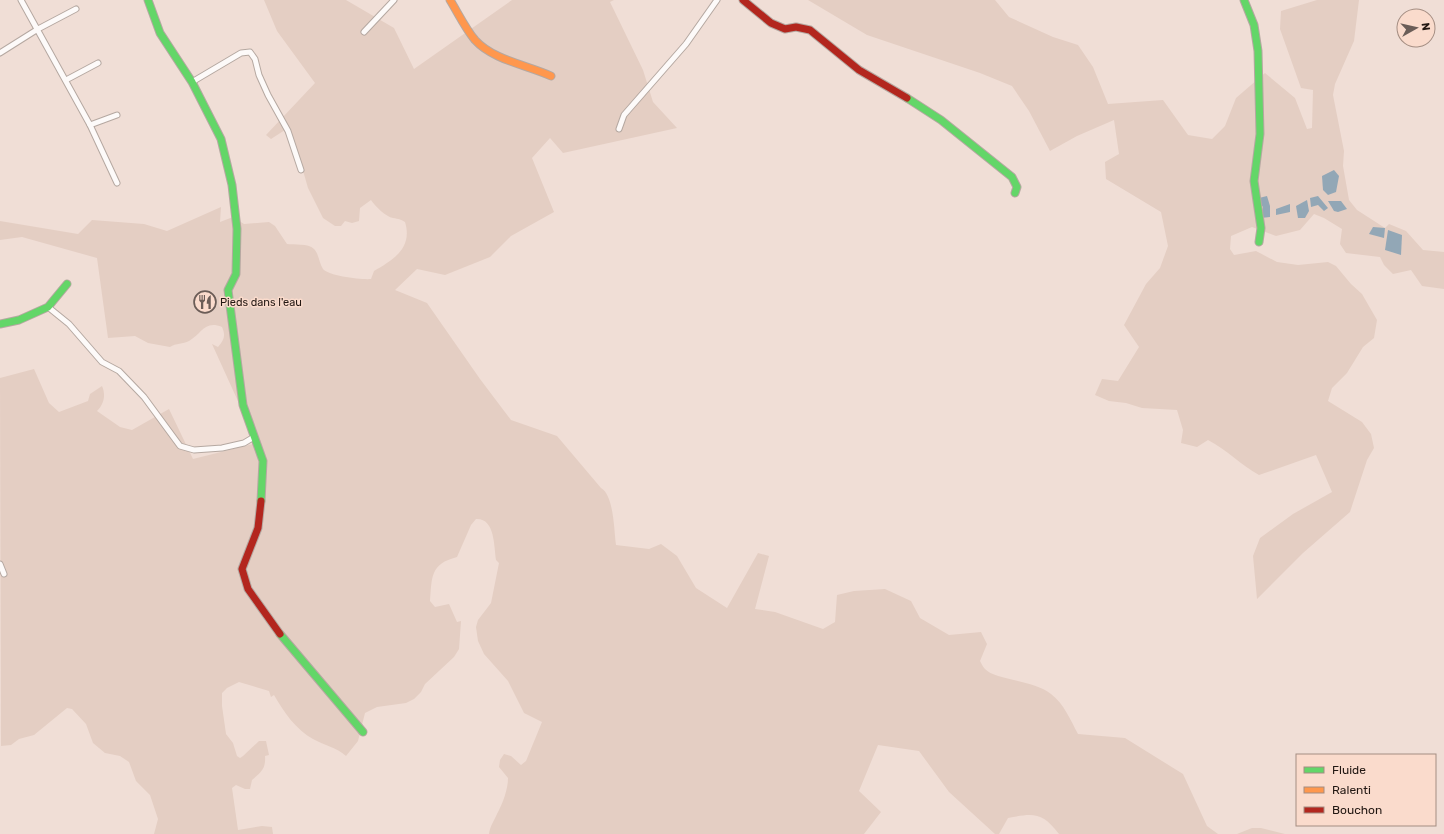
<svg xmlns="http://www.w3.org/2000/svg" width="1444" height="834" viewBox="0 0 1444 834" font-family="Rubik,sans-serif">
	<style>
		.green { fill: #e4cec3 }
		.water { fill: #92a7b6 }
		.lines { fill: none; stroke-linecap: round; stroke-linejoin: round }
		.street-casing { stroke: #b5a8a1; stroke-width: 7 }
		.fast-casing { stroke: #b5a8a1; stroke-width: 9 }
		.slow-casing { stroke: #b5a8a1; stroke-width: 9 }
		.jam-casing { stroke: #b5a8a1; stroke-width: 9 }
		.street { stroke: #fdfaf9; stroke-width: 5 }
		.fast { stroke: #63d668; stroke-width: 7 }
		.slow { stroke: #ff974d; stroke-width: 7 }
		.jam { stroke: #b3261e; stroke-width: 7 }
		.labels { text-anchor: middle; stroke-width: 3; stroke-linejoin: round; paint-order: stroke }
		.poi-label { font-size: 11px; fill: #231813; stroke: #fadbcc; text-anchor: start }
	</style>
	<rect width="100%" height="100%" fill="#f0ded6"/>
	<g class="green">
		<path d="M264 0H346L394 28 414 69 512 0H614L610 2 643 70 653 102 677 128 563 153 550 138 532 158 554 212 511 236 490 257 445 275 417 269 395 290 427 303 480 379 511 420 557 436 601 488C614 495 614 531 616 545L649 549 661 544 677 556 696 588 727 608 758 553 769 556 755 609 775 612 823 629 835 622 837 595 854 591 885 589 911 601 920 618 949 635 981 632 987 644 980 661C981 663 983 667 985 669 995 680 1033 680 1051 694 1064 704 1070 719 1078 734L1125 738 1183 774 1207 826 1218 834H1059C1042 812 1034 813 1008 818L999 834H995L949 792 919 751 878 745 859 791 881 812 864 834H489C490 826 494 821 497 814 503 803 508 789 508 778L499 767 500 760 504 754 511 756 521 765 526 761 542 722 524 713 508 681 484 654 478 641 476 627 478 620 491 603 499 563 496 560C494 546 495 518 476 519L471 525 457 557C430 564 432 577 430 601L435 607 449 604 457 622 461 621 459 649 454 657 425 684 421 692 414 699 406 703 377 707 365 713 358 741 346 756C336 747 325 746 313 739 296 730 283 711 274 695L271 697 269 691 239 682 227 688 222 693V706L226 734 233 743 237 756 240 758 243 756 259 741H266L269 755 265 756C266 769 261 772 252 780L250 789H245L236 785 232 788 238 830 262 826 272 827 273 834H154L158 819 150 795 136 781 129 762 120 756 105 753 93 743 86 724 72 709 67 708 34 735 19 739 11 745 1 746 0 378 34 369 49 403 59 412 88 401 90 394 102 386C106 395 104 404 97 411L120 427 132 430 169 409 193 459 257 443 212 344 218 347C224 340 226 336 222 327 204 320 202 334 189 341 183 344 176 343 170 347L148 343 135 336 108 338 97 258 22 237 0 240V221L78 234 92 220 144 224 167 231 221 207 220 222 233 217 244 224 269 222 275 226 287 244C294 245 308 243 314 249 319 254 319 263 323 269 329 276 362 280 371 279L374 271C393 260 413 248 405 222 400 219 399 219 393 218 386 217 375 206 371 200L360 208 359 221 352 223 345 221 341 226H335L323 218 308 188 298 153 289 145 288 128 271 139 266 135 315 83 277 31Z"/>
		<path d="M808 0H995L1009 17 1053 37 1078 45 1093 67 1108 104 1163 100 1188 135 1212 139 1225 126 1236 98 1265 73 1295 98 1307 129 1312 128 1313 90 1301 88 1280 29 1281 11 1317 0H1359L1354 41 1335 84 1333 95 1344 151 1343 166 1349 200 1357 210 1385 228 1389 224 1406 231 1423 250 1444 252V289L1422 286 1411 270 1393 274 1384 265 1380 257 1346 253 1340 244 1342 229 1324 218 1314 214 1300 230 1276 236 1252 227 1231 236 1230 249 1234 255 1256 251 1277 262 1298 265 1328 262 1336 266 1351 284 1362 294 1377 320 1374 338 1363 347 1347 373 1332 388 1328 401 1362 422 1371 434 1374 448 1367 460 1350 512 1303 553 1257 599 1253 556 1260 538 1293 514 1332 492 1316 455 1259 475C1241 465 1227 450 1208 440L1197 447 1181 443 1183 430 1177 410 1142 408 1126 403 1109 401 1095 395 1102 379 1118 381 1139 347 1124 325 1146 284 1160 268 1168 246 1161 212 1106 179 1105 162 1119 154 1114 120 1077 136 1050 151 1029 111 1012 86 980 73 867 35Z"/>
		<polygon points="1252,828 1261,828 1285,834 1237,834"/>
	</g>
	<g class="water">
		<polygon points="1334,170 1339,176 1336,192 1328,195 1323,190 1322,176"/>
		<polygon points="1267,196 1270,206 1270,217 1261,218 1263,207 1259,202 1259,198"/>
		<polygon points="1318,196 1328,208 1324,211 1318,205 1311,207 1310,198"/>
		<polygon points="1307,200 1309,211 1305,218 1298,218 1296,206"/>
		<polygon points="1328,201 1341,201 1347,209 1338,212 1334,211"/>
		<polygon points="1290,204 1290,212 1276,215 1276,209"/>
		<polygon points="1373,227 1385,228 1384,238 1369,234"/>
		<polygon points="1388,230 1402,235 1401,255 1385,250"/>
	</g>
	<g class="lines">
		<g class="street-casing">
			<g id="street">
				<polyline points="21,0 90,125 117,183"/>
				<polyline points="364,32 394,0"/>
				<polyline points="0,53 38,29 76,9"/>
				<polyline points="66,80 98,63"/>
				<polyline points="192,82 241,53 250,52 255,59 259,75 268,95 288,131 301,170"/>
				<polyline points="90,125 117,115"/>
				<polyline points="619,129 624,115 686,44 717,0"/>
				<polyline points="48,307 69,324 102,362 119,371 144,397 180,446 194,450 222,448 244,443 254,437"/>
				<polyline points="0,564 4,574"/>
			</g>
		</g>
		<g class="fast-casing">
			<g id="fast">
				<polyline points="148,0 160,33 192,82 221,139 232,185 237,229 236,274 228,290 243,405 263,461 261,501"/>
				<polyline points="1244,0 1254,25 1258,51 1260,134 1254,181 1261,228 1259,242"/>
				<polyline points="907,98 941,120 1012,177 1017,187 1015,193"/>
				<polyline points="0,324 19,320 48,307 67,284"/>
				<polyline points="280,634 363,732"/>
			</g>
		</g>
		<g class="slow-casing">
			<path id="slow" d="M450 0C458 13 465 28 475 40 493 60 527 65 551 76"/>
		</g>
		<g class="jam-casing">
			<g id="jam">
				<polyline points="743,0 771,23 785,29 796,27 810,30 859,70 907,98"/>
				<polyline points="261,501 258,528 242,569 248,589 280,634"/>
			</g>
		</g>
		<use href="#street" class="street"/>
		<use href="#fast" class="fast"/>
		<use href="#slow" class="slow"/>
		<use href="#jam" class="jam"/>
	</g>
	<defs>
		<g id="restaurant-ring" transform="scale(1.15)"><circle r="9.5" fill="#fadbcc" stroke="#6b5d57" stroke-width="1.5"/><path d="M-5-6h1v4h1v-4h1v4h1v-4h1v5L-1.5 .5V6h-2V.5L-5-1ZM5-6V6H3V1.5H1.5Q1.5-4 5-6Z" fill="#6b5d57"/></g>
	</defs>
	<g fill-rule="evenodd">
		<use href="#restaurant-ring" x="205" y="302"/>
	</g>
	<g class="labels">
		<g class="poi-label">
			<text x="220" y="306">Pieds dans l'eau</text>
		</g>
	</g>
	<rect x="1296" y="754" width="140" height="72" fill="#fadbcc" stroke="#a48d82"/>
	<rect x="1304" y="767" width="20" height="6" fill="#63d668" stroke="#a48d82"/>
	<text x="1332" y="774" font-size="12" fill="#231813">Fluide</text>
	<rect x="1304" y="787" width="20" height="6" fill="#ff974d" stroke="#a48d82"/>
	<text x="1332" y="794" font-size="12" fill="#231813">Ralenti</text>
	<rect x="1304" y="807" width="20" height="6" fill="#b3261e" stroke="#a48d82"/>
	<text x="1332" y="814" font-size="12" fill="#231813">Bouchon</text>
	<g transform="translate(1416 28) rotate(82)"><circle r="19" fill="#fadbcc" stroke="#a48d82"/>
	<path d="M0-3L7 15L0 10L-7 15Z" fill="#6b5d57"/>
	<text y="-6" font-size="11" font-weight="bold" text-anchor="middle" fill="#231813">N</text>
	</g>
</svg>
